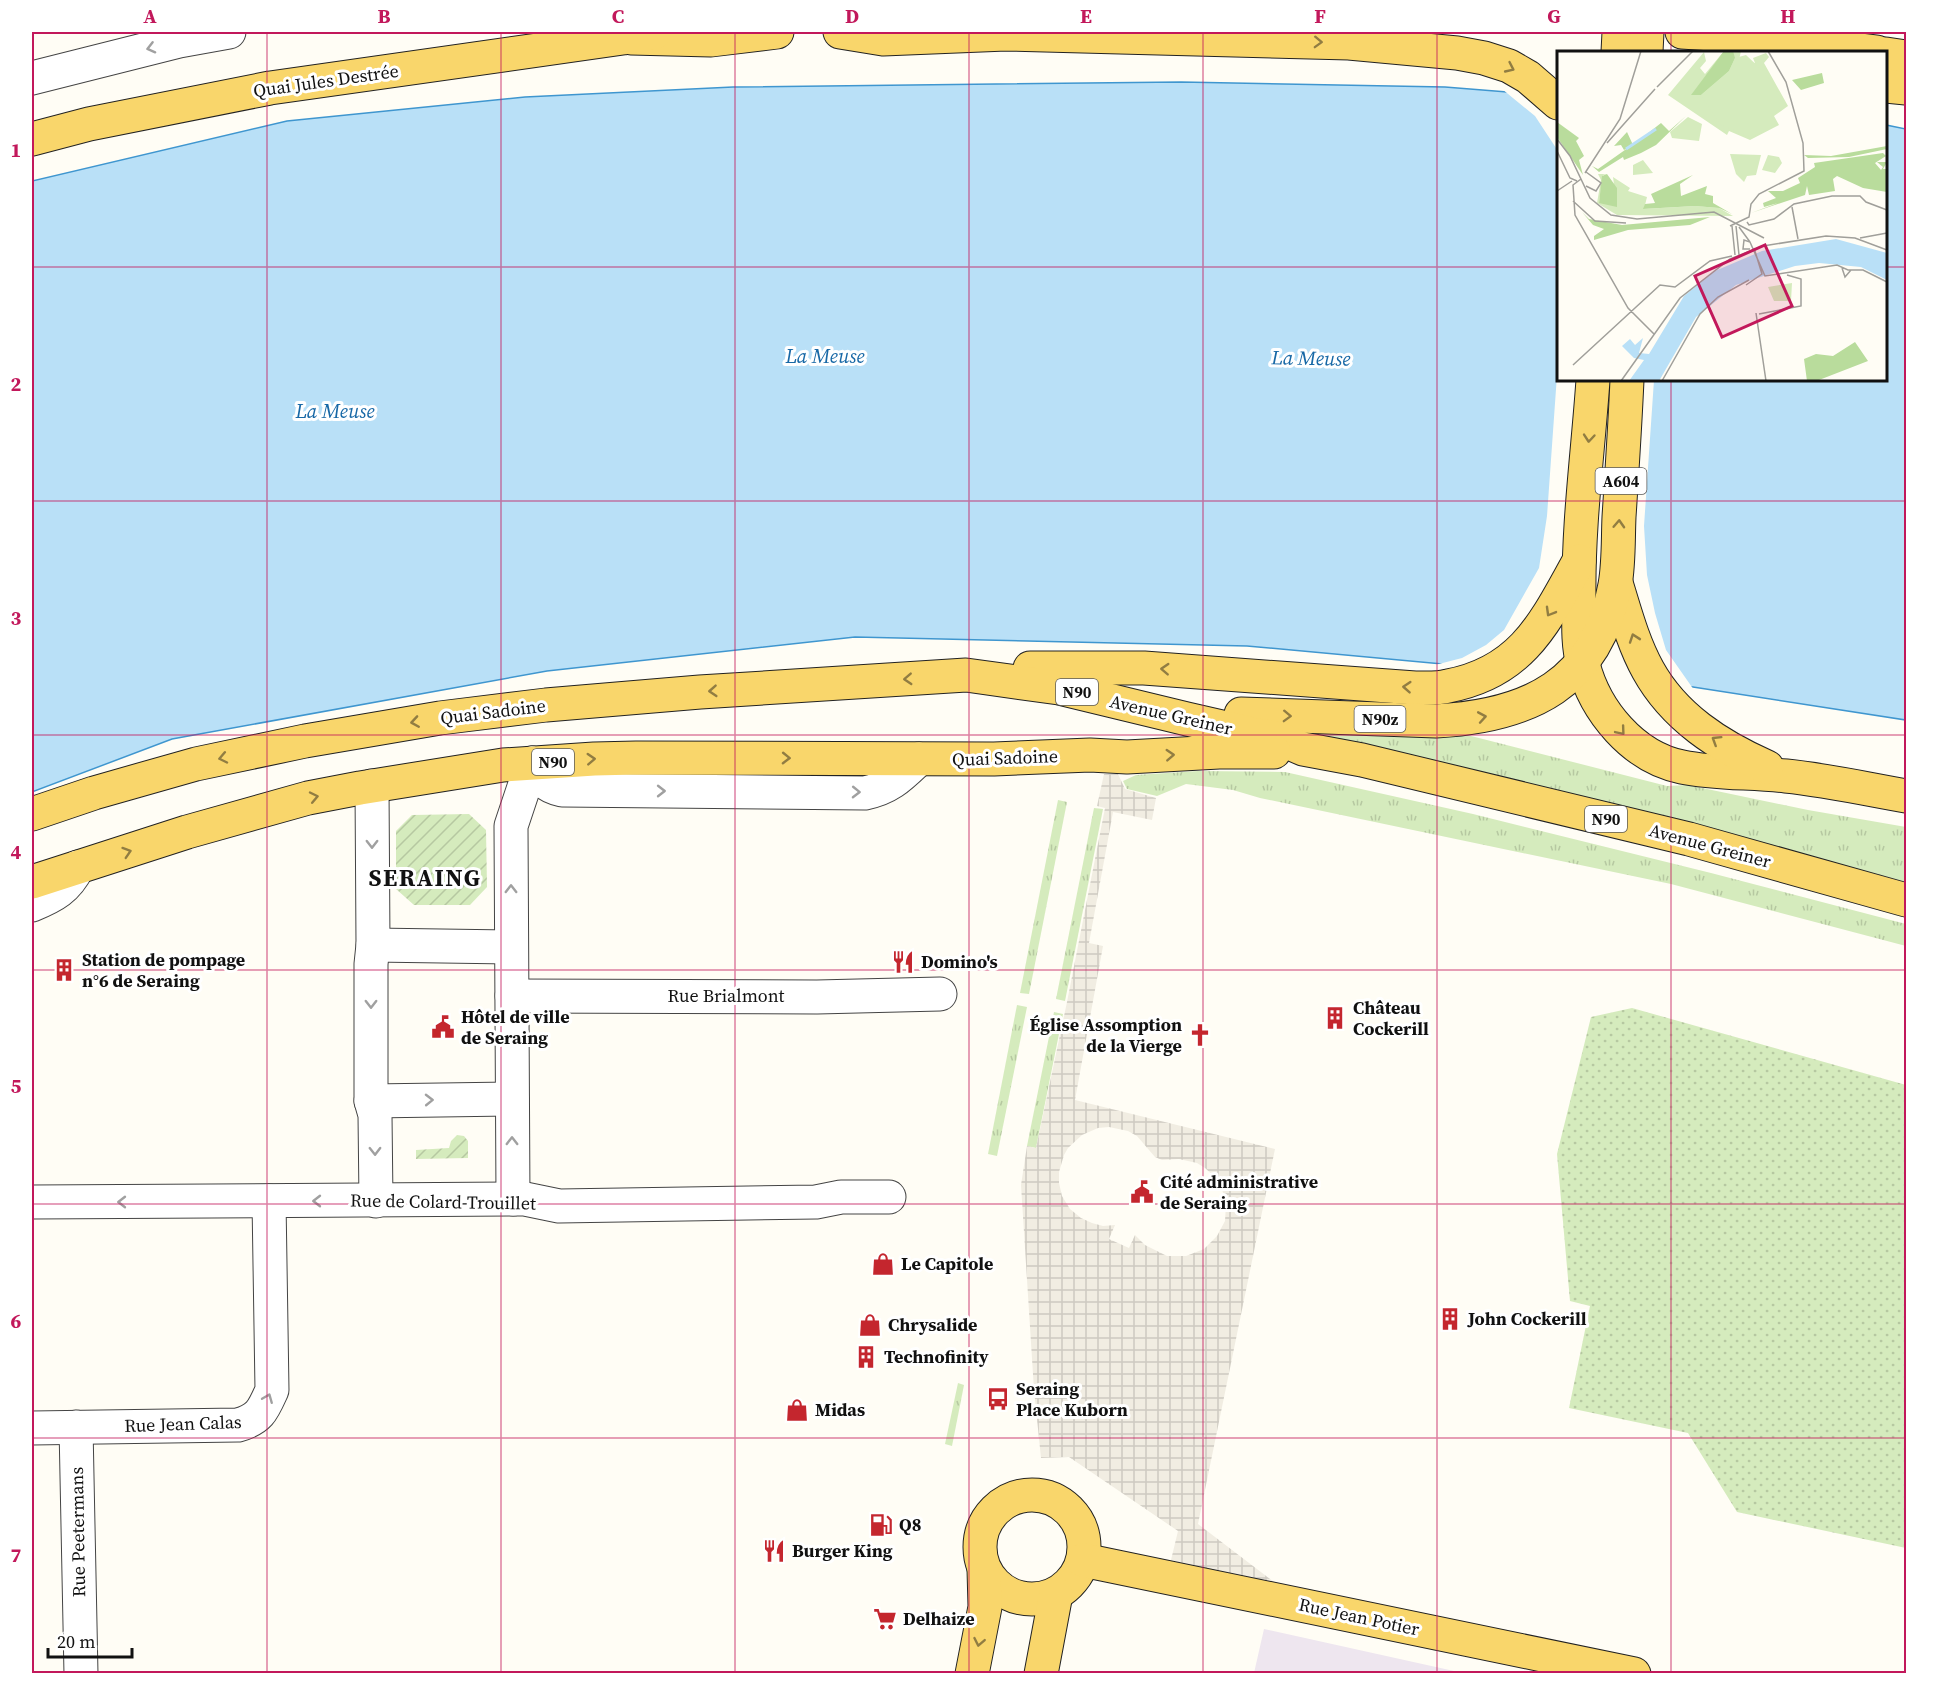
<svg xmlns="http://www.w3.org/2000/svg" width="1938" height="1705" viewBox="0 0 1938 1705" font-family="'Source Serif 4',serif">
	<style>
		.industrial { fill: #eee6ef }
		.grass { fill: url(#grass-tufts) }
		.park { fill: url(#park-dots) }
		.garden { fill: url(#garden-furrows) }
		.plaza { fill: url(#plaza-grid); fill-rule: evenodd }
		.water { fill: #b9e0f7; stroke: #3f96cf; stroke-width: 1.5 }
		.pier { fill: #fffdf5 }
		.lines { fill: none; stroke-linecap: round; stroke-linejoin: round }
		.minor-casing { stroke: #444; stroke-width: 35 }
		.major-casing { stroke: #222; stroke-width: 35 }
		.minor { stroke: #fff; stroke-width: 33 }
		.major { stroke: #f9d66b; stroke-width: 33 }
		.oneway { stroke: #917d42 }
		.oneway2 { stroke: #a0a0a0 }
		.grid { fill: none; stroke: #c2185b; stroke-width: 1.5; stroke-opacity: 0.55 }
		.labels { text-anchor: middle; stroke-width: 6; stroke-linejoin: round; paint-order: stroke }
		.shield { fill: #fff; stroke: #585858; stroke-width: 1.5 }
		.shield-label { font-size: 16px; font-weight: bold; fill: #111 }
		.street-label { font-size: 18px; fill: #111; stroke: #fff }
		.poi-label { font-size: 18px; font-weight: bold; fill: #111; stroke: #fff; text-anchor: start }
		.water-label { font-size: 20px; font-style: italic; fill: #1768a6; stroke: #fff }
		.district-label { font-size: 24px; font-weight: bold; letter-spacing: 1.5px; fill: #111; stroke: #fff }
		.inset-river { fill: none; stroke: #b9e0f7; stroke-width: 3 }
		.inset-road { fill: none; stroke: #a09f9a; stroke-width: 1.5 }
		.view { fill: #c2185b; fill-opacity: 0.15; stroke: #c2185b; stroke-width: 3 }
		.inset-edge { fill: none; stroke: #111; stroke-width: 3 }
		.neatline { fill: none; stroke: #c2185b; stroke-width: 2 }
		.grid-label { font-size: 20px; text-anchor: middle; font-weight: bold; fill: #c2185b }
	</style>
	<defs>
		<pattern id="grass-tufts" width="24" height="20" patternUnits="userSpaceOnUse" patternTransform="scale(1.5)"><rect width="24" height="20" fill="#d5ebbd"/><path d="M3 7l-1-3M5 7V3M7 7l1-3M15 17l-1-3M17 17v-4M19 17l1-3" fill="none" stroke="#b6c8a1"/></pattern>
		<pattern id="park-dots" width="8" height="8" patternUnits="userSpaceOnUse" patternTransform="scale(1.5)"><rect width="8" height="8" fill="#d5ebbd"/><path d="M2 2h.1M6 6h.1" fill="none" stroke="#b6c8a1" stroke-width="1.8" stroke-linecap="round"/></pattern>
		<pattern id="garden-furrows" width="10" height="10" patternUnits="userSpaceOnUse" patternTransform="scale(1.5)"><rect width="10" height="10" fill="#d5ebbd"/><path d="M-1 1l2-2M0 10L10 0M9 11l2-2" fill="none" stroke="#b6c8a1"/></pattern>
		<pattern id="plaza-grid" width="8" height="8" patternUnits="userSpaceOnUse" patternTransform="scale(1.5)"><rect width="8" height="8" fill="#f1ede2"/><path d="M0 4h8M4 0v8" fill="none" stroke="#cecac1"/></pattern>
	</defs>
	<rect width="100%" height="100%" fill="#fffdf5"/>
	<polygon class="industrial" points="1264,1629 1463,1673 1254,1673"/>
	<g class="grass">
		<polygon points="1277,725 1428,725 1667,786 1688,785 1808,810 1906,827 1906,882 1676,821"/>
		<polygon points="1198,771 1285,772 1473,814 1711,873 1906,924 1906,946 1671,884 1260,798 1233,790 1186,784 1157,796 1127,789 1123,781 1136,775"/>
		<polygon points="1058,800 1067,802 1029,994 1020,993"/>
		<polygon points="1094,808 1103,809 1065,1001 1056,999"/>
		<polygon points="1017,1005 1027,1007 997,1156 988,1154"/>
		<polygon points="1054,1012 1063,1014 1036,1148 1027,1146"/>
		<polygon points="958,1383 964,1385 952,1446 945,1444"/>
	</g>
	<polygon class="park" points="1632,1008 1906,1085 1906,1548 1737,1512 1688,1433 1569,1408 1590,1306 1570,1301 1557,1154 1591,1017"/>
	<g class="garden">
		<polygon points="469,814 486,830 487,887 470,905 414,905 396,889 396,831 412,815"/>
		<polygon points="457,1135 464,1136 468,1141 468,1158 416,1159 416,1150 449,1148 451,1141"/>
	</g>
	<path class="plaza" d="M1104 774H1118L1125 789 1156 798 1152 820 1113 812 1089 943 1103 946 1075 1100 1275 1149 1198 1524 1278 1585 1171 1560 1178 1531 1069 1457 1041 1458 1034 1390 1021 1185 1027 1146 1036 1148 1067 1002 1105 808 1097 806ZM1109 1127 1128 1131 1137 1136 1155 1157 1162 1160 1179 1159 1197 1163 1205 1168 1218 1180 1224 1195 1226 1205 1225 1221 1217 1236 1204 1249 1186 1256H1167L1145 1245 1135 1235 1129 1248 1109 1239 1115 1225 1103 1226 1092 1223 1081 1218 1070 1209 1062 1196 1059 1183V1172L1064 1155 1068 1148 1082 1135 1098 1128Z"/>
	<polygon class="water" points="1181,82 1445,87 1558,96 1558,380 1886,380 1886,125 1906,129 1906,720 1693,687 1247,646 855,637 547,671 172,739 32,792 32,181 287,121 525,97 733,87"/>
	<g class="pier">
		<polygon points="1502,89 1558,93 1558,151 1535,116"/>
		<polygon points="1558,361 1558,380 1654,380 1644,526 1647,575 1655,613 1666,650 1694,690 1435,665 1462,658 1486,645 1504,630 1539,568 1547,516"/>
	</g>
	<g class="lines">
		<g class="minor-casing">
			<g id="minor">
				<polyline points="32,78 179,41 229,32"/>
				<path d="M532 763C539 779 545 786 562 790L865 793C890 788 901 776 919 759"/>
				<polyline points="372,786 373,945 371,964 371,1101 375,1115 376,1201"/>
				<path d="M32 905C54 896 67 889 78 867"/>
				<polyline points="373,945 511,947"/>
				<polyline points="512,996 817,997 940,994"/>
				<polyline points="371,1101 512,1099"/>
				<polyline points="513,1199 511,826 532,763"/>
				<polyline points="32,1202 525,1199 559,1206 816,1202 841,1197 889,1197"/>
				<polyline points="76,1427 81,1674"/>
				<path d="M32 1428 238 1425C260 1419 263 1410 272 1390L269 1201"/>
			</g>
		</g>
		<g class="major-casing">
			<g id="major">
				<polyline points="840,32 883,39 1006,34 1120,37 1349,43 1457,53 1484,58 1509,66 1528,77 1558,103"/>
				<polyline points="1682,32 1757,37 1877,52"/>
				<polyline points="631,38 711,40 777,32"/>
				<polyline points="1618,52 1619,32"/>
				<polyline points="1646,52 1647,32"/>
				<polyline points="1886,54 1906,57"/>
				<polyline points="1886,86 1906,88"/>
				<polyline points="32,139 89,124 270,88 623,38 655,32"/>
				<path d="M1593 380C1588 452 1578 524 1579 597 1579 619 1577 643 1583 664 1595 711 1633 757 1682 767 1715 774 1752 772 1786 776 1826 780 1867 789 1906 796"/>
				<path d="M1616 583C1625 612 1633 643 1648 670 1674 717 1719 746 1767 767"/>
				<path d="M1030 668H1144L1415 688C1426 688 1437 689 1448 686 1523 672 1545 622 1579 561"/>
				<path d="M1241 714 1436 721C1529 716 1597 684 1615 585 1619 563 1618 539 1619 517 1622 471 1625 425 1627 380"/>
				<polyline points="32,814 94,793 196,764 305,741 440,718 546,705 700,692 966,675 1059,688 1187,719 1257,735 1278,738 1303,749 1362,760 1689,839 1906,900"/>
				<polyline points="32,882 187,832 308,798 360,788 503,765 594,759 636,758 994,759 1090,755 1127,757 1219,752 1274,752"/>
				<circle cx="1032" cy="1547" r="52"/>
				<polyline points="1083,1560 1634,1674"/>
				<polyline points="972,1674 985,1607 984,1569"/>
				<polyline points="1041,1674 1056,1594"/>
			</g>
		</g>
		<use href="#minor" class="minor"/>
		<use href="#major" class="major"/>
	</g>
	<defs><path id="oneway-chevron" d="M-2-3.5L2.5 0L-2 3.5" fill="none" stroke-width="1.6" stroke-linecap="round" stroke-linejoin="round" transform="scale(1.5)"/></defs>
	<g class="oneway">
		<use href="#oneway-chevron" transform="translate(1318 42) rotate(2)"/>
		<use href="#oneway-chevron" transform="translate(1510 68) rotate(25)"/>
		<use href="#oneway-chevron" transform="translate(1589 438) rotate(95)"/>
		<use href="#oneway-chevron" transform="translate(1619 524) rotate(-87)"/>
		<use href="#oneway-chevron" transform="translate(1550 612) rotate(120)"/>
		<use href="#oneway-chevron" transform="translate(1634 638) rotate(-109)"/>
		<use href="#oneway-chevron" transform="translate(1165 669) rotate(-177)"/>
		<use href="#oneway-chevron" transform="translate(908 679) rotate(177)"/>
		<use href="#oneway-chevron" transform="translate(1407 687) rotate(-176)"/>
		<use href="#oneway-chevron" transform="translate(713 691) rotate(176)"/>
		<use href="#oneway-chevron" transform="translate(1287 716) rotate(2)"/>
		<use href="#oneway-chevron" transform="translate(1482 717) rotate(-10)"/>
		<use href="#oneway-chevron" transform="translate(415 722) rotate(171)"/>
		<use href="#oneway-chevron" transform="translate(1621 731) rotate(50)"/>
		<use href="#oneway-chevron" transform="translate(1716 740) rotate(-148)"/>
		<use href="#oneway-chevron" transform="translate(1170 755) rotate(-3)"/>
		<use href="#oneway-chevron" transform="translate(223 758) rotate(168)"/>
		<use href="#oneway-chevron" transform="translate(786 758) rotate(1)"/>
		<use href="#oneway-chevron" transform="translate(591 759) rotate(-3)"/>
		<use href="#oneway-chevron" transform="translate(314 797) rotate(-12)"/>
		<use href="#oneway-chevron" transform="translate(127 852) rotate(-18)"/>
		<use href="#oneway-chevron" transform="translate(979 1642) rotate(101)"/>
	</g>
	<g class="oneway2">
		<use href="#oneway-chevron" transform="translate(151 48) rotate(166)"/>
		<use href="#oneway-chevron" transform="translate(661 791)"/>
		<use href="#oneway-chevron" transform="translate(856 792) rotate(1)"/>
		<use href="#oneway-chevron" transform="translate(372 844) rotate(90)"/>
		<use href="#oneway-chevron" transform="translate(511 889) rotate(-90)"/>
		<use href="#oneway-chevron" transform="translate(371 1004) rotate(90)"/>
		<use href="#oneway-chevron" transform="translate(429 1100) rotate(-1)"/>
		<use href="#oneway-chevron" transform="translate(512 1141) rotate(-90)"/>
		<use href="#oneway-chevron" transform="translate(375 1151) rotate(89)"/>
		<use href="#oneway-chevron" transform="translate(317 1201) rotate(180)"/>
		<use href="#oneway-chevron" transform="translate(122 1202) rotate(180)"/>
		<use href="#oneway-chevron" transform="translate(268 1398) rotate(-68)"/>
	</g>
	<path class="grid" d="M267 32V1674M501 32V1674M735 32V1674M969 32V1674M1203 32V1674M1437 32V1674M1671 32V52M32 267H1558M1886 267H1906M1671 380V1674M32 501H1906M32 735H1906M32 970H1906M32 1204H1906M32 1438H1906"/>
	<defs>
		<g id="restaurant-bare" transform="scale(1.8)"><path d="M-5-6h1v4h1v-4h1v4h1v-4h1v5L-1.5 .5V6h-2V.5L-5-1ZM5-6V6H3V1.5H1.5Q1.5-4 5-6Z" fill="#c4262e" stroke="#fff" stroke-width="2.5" paint-order="stroke"/></g>
		<g id="building-bare" transform="scale(1.8)"><path d="M-4-6H4V6H1V3H-1V6H-4ZM-2.5-4.3h1.7v1.8h-1.7ZM.8-4.3h1.7v1.8H.8ZM-2.5-1h1.7V.8h-1.7ZM.8-1h1.7V.8H.8Z" fill="#c4262e" stroke="#fff" stroke-width="2.5" paint-order="stroke"/></g>
		<g id="civic-bare" transform="scale(1.8)"><path d="M-.6-6.5H3V-4.5H.6V-3L4-1V1h2V6H-6V1h2V-1L-.6-3ZM-1.2 2.5V6h2.4V2.5Z" fill="#c4262e" stroke="#fff" stroke-width="2.5" paint-order="stroke"/></g>
		<g id="church-bare" transform="scale(1.8)"><path d="M-1.2-6h2.4v3.5h3.3v2.4h-3.3V6h-2.4V-.1h-3.3v-2.4h3.3Z" fill="#c4262e" stroke="#fff" stroke-width="2.5" paint-order="stroke"/></g>
		<g id="shop-bare" transform="scale(1.8)"><path d="M-5-2.5h2.3a2.7 3.5 0 0 1 5.4 0H5L5.5 6h-11ZM-1.5-2.5h3a1.5 2.3 0 0 0-3 0Z" fill="#c4262e" stroke="#fff" stroke-width="2.5" paint-order="stroke"/></g>
		<g id="bus-bare" transform="scale(1.8)"><path d="M-5-6H5V4H4V6H2V4H-2V6H-4V4H-5ZM-3.5-4V0h7V-4ZM-3.5 1.2v1.5H-2V1.2ZM2 1.2v1.5H3.5V1.2Z" fill="#c4262e" stroke="#fff" stroke-width="2.5" paint-order="stroke"/></g>
		<g id="fuel-bare" transform="scale(1.8)"><path d="M-5.5-6h7V0h2V4h1.3V-2.5L3-4.5l.8-.8L6-3V5H2.5V1h-1V6h-7ZM-4.2-4.7v3.2H.2V-4.7Z" fill="#c4262e" stroke="#fff" stroke-width="2.5" paint-order="stroke"/></g>
		<g id="supermarket-bare" transform="scale(1.8)"><path d="M-6-5.5h2.5l.6 2H6L4.5 2H-2.5L-4.4-4H-6ZM-1.5 3.2a1.3 1.3 0 1 0 .1 0ZM3 3.2a1.3 1.3 0 1 0 .1 0Z" fill="#c4262e" stroke="#fff" stroke-width="2.5" paint-order="stroke"/></g>
	</defs>
	<g fill-rule="evenodd">
		<use href="#restaurant-bare" x="903" y="962"/>
		<use href="#building-bare" x="64" y="970"/>
		<use href="#building-bare" x="1335" y="1018"/>
		<use href="#civic-bare" x="443" y="1027"/>
		<use href="#church-bare" x="1200" y="1035"/>
		<use href="#civic-bare" x="1142" y="1192"/>
		<use href="#shop-bare" x="883" y="1264"/>
		<use href="#building-bare" x="1450" y="1319"/>
		<use href="#shop-bare" x="870" y="1325"/>
		<use href="#building-bare" x="866" y="1357"/>
		<use href="#bus-bare" x="998" y="1399"/>
		<use href="#shop-bare" x="797" y="1410"/>
		<use href="#fuel-bare" x="881" y="1525"/>
		<use href="#restaurant-bare" x="774" y="1551"/>
		<use href="#supermarket-bare" x="885" y="1619"/>
	</g>
	<g class="labels">
		<g class="shield">
			<rect x="1595.5" y="468" width="51" height="26" rx="4.5"/>
			<rect x="1056" y="679" width="42" height="26" rx="4.5"/>
			<rect x="1354.5" y="706" width="51" height="26" rx="4.5"/>
			<rect x="532" y="749" width="42" height="26" rx="4.5"/>
			<rect x="1585" y="806" width="42" height="26" rx="4.5"/>
		</g>
		<g class="shield-label">
			<text x="1621" y="487">A604</text>
			<text x="1077" y="698">N90</text>
			<text x="1380" y="725">N90z</text>
			<text x="553" y="768">N90</text>
			<text x="1606" y="825">N90</text>
		</g>
		<g class="street-label">
			<text transform="translate(326 81) rotate(-8)" y="6">Quai Jules Destrée</text>
			<text transform="translate(493 712) rotate(-7)" y="6">Quai Sadoine</text>
			<text transform="translate(1171 715) rotate(13)" y="6">Avenue Greiner</text>
			<text transform="translate(1005 758) rotate(-2)" y="6">Quai Sadoine</text>
			<text transform="translate(1710 846) rotate(15)" y="6">Avenue Greiner</text>
			<text x="726" y="1002">Rue Brialmont</text>
			<text transform="translate(443 1202) rotate(1)" y="6">Rue de Colard-Trouillet</text>
			<text transform="translate(183 1424) rotate(-2)" y="6">Rue Jean Calas</text>
			<text transform="translate(78 1532) rotate(-91)" y="6">Rue Peetermans</text>
			<text transform="translate(1359 1617) rotate(12)" y="6">Rue Jean Potier</text>
		</g>
		<g class="poi-label">
			<text x="82" y="966">Station de pompage<tspan x="82" dy="21">n°6 de Seraing</tspan></text>
			<text x="921" y="968">Domino's</text>
			<text x="1353" y="1014">Château<tspan x="1353" dy="21">Cockerill</tspan></text>
			<text x="461" y="1023">Hôtel de ville<tspan x="461" dy="21">de Seraing</tspan></text>
			<text x="1182" y="1031" text-anchor="end">Église Assomption<tspan x="1182" dy="21">de la Vierge</tspan></text>
			<text x="1160" y="1188">Cité administrative<tspan x="1160" dy="21">de Seraing</tspan></text>
			<text x="901" y="1270">Le Capitole</text>
			<text x="1468" y="1325">John Cockerill</text>
			<text x="888" y="1331">Chrysalide</text>
			<text x="884" y="1363">Technofinity</text>
			<text x="1016" y="1395">Seraing<tspan x="1016" dy="21">Place Kuborn</tspan></text>
			<text x="815" y="1416">Midas</text>
			<text x="899" y="1531">Q8</text>
			<text x="792" y="1557">Burger King</text>
			<text x="903" y="1625">Delhaize</text>
		</g>
		<g class="water-label">
			<text x="825" y="363">La Meuse</text>
			<text transform="translate(1311 358) rotate(1)" y="7">La Meuse</text>
			<text x="335" y="418">La Meuse</text>
		</g>
		<g class="district-label">
			<text x="425" y="886">SERAING</text>
		</g>
	</g>
	<g transform="translate(1557 51)">
		<rect width="330" height="330" fill="#fffdf5"/>
		<path d="M167 0H184L182 9 198 12 196 7 209 2 212 6 207 12 231 55 217 65 222 74 193 89 172 80 170 84 111 44 147 1 149 10 143 17 148 23ZM131 66 145 73 142 90 115 87 113 81ZM173 103 204 104 199 124 190 125 187 131 179 123ZM211 104 222 106 225 112 218 122 205 119ZM86 109 96 122 76 124V114ZM41 123H50L46 124 42 152 59 148 56 126 73 137 71 140 90 146 87 158 138 155 162 157 176 165 60 164 40 152 44 129Z" fill="#d5ebbd"/>
		<path d="M167 0H176L178 7 172 20 144 44H134ZM265 22 267 32 244 39 235 29ZM129 65 99 94 84 102 67 109 66 106 42 121 35 115 41 118 75 94 67 99 64 94 57 95 70 81 76 94 104 72 112 80ZM0 71 22 87 19 90 27 105 22 109 26 124 0 86ZM330 95V98L292 106 251 107 247 104 274 105ZM326 102 329 105 318 112 324 119 326 116 320 111H330L326 118H330V141L306 137 280 125 276 128 278 140 252 144 250 135 248 144 194 162 221 152 207 156 206 152 219 147 211 140H226L243 132 241 127 258 116 257 112ZM50 123 60 137V156L42 152 45 125ZM136 124 123 133 124 145 150 135 148 143 156 145V152L175 163 162 157 138 155 86 158 88 153 98 152 94 143ZM25 161 32 168 65 174 153 166 133 174 71 179 37 189V185L47 178 36 174ZM298 291 311 310 262 329 250 330 247 308 259 303 276 305Z" fill="#b9dc9c"/>
		<path d="M189 4 208 22 229 54 214 65 220 74 194 86 164 74 144 44 172 20 178 7ZM235 232 234 250H217L211 236Z" fill="#d5ebbd"/>
		<path d="M279 188 330 202V229L304 216 262 212 238 215 179 234 139 266 102 330H72L87 309 77 307 65 295 73 288 78 294 86 287 82 302 92 303 127 245 158 220 205 200Z" fill="#b9e0f7"/>
		<path class="inset-river" d="M69 98 99 78"/>
		<path class="inset-road" d="M100 36 136 0M0 88 13 105 33 147 54 164 80 168 157 161 207 187M50 92 98 38M0 100 13 127 20 130M28 122 63 68 84 0M24 128 16 134 18 164 71 257 97 283M29 135 39 140 44 132 29 121M0 140 15 130M16 150 38 170 69 172M235 156 241 188M190 171 192 174 217 168 237 153 275 145H303L309 151 330 159M173 175 192 166 194 153 202 143 247 120 246 92 229 31 211 0M175 175 178 204M179 175 182 204M182 176 193 191M303 187 330 182M193 198H186L187 189 193 191 208 225 280 214 291 219H306L330 231M285 217 288 226 294 219M189 234 205 223 197 197M199 262 209 330M202 263 244 255V228L230 224M16 314 103 234 118 236 153 210 175 205M64 330 123 247 173 208 206 195 269 185 298 187 330 199M105 330 143 263 161 246 192 229"/>
		<path class="view" d="M208 194 235 255 165 286 138 225Z"/>
		<rect width="330" height="330" class="inset-edge"/>
	</g>
	<rect width="1938" height="1705" fill="none" stroke="#ffffff" stroke-width="66"/>
	<path d="M48 1648v9h84v-9" fill="none" stroke="#111111" stroke-width="3"/>
	<text x="57" y="1648" font-size="18" fill="#111111" stroke="#ffffff" stroke-width="4.5" paint-order="stroke">20 m</text>
	<rect x="33" y="33" width="1872" height="1639" class="neatline"/>
	<g class="grid-label">
		<text x="150" y="23">A</text>
		<text x="384" y="23">B</text>
		<text x="618" y="23">C</text>
		<text x="852" y="23">D</text>
		<text x="1086" y="23">E</text>
		<text x="1320" y="23">F</text>
		<text x="1554" y="23">G</text>
		<text x="1788" y="23">H</text>
		<text x="16" y="157">1</text>
		<text x="16" y="391">2</text>
		<text x="16" y="625">3</text>
		<text x="16" y="859">4</text>
		<text x="16" y="1093">5</text>
		<text x="16" y="1328">6</text>
		<text x="16" y="1562">7</text>
	</g>
</svg>
